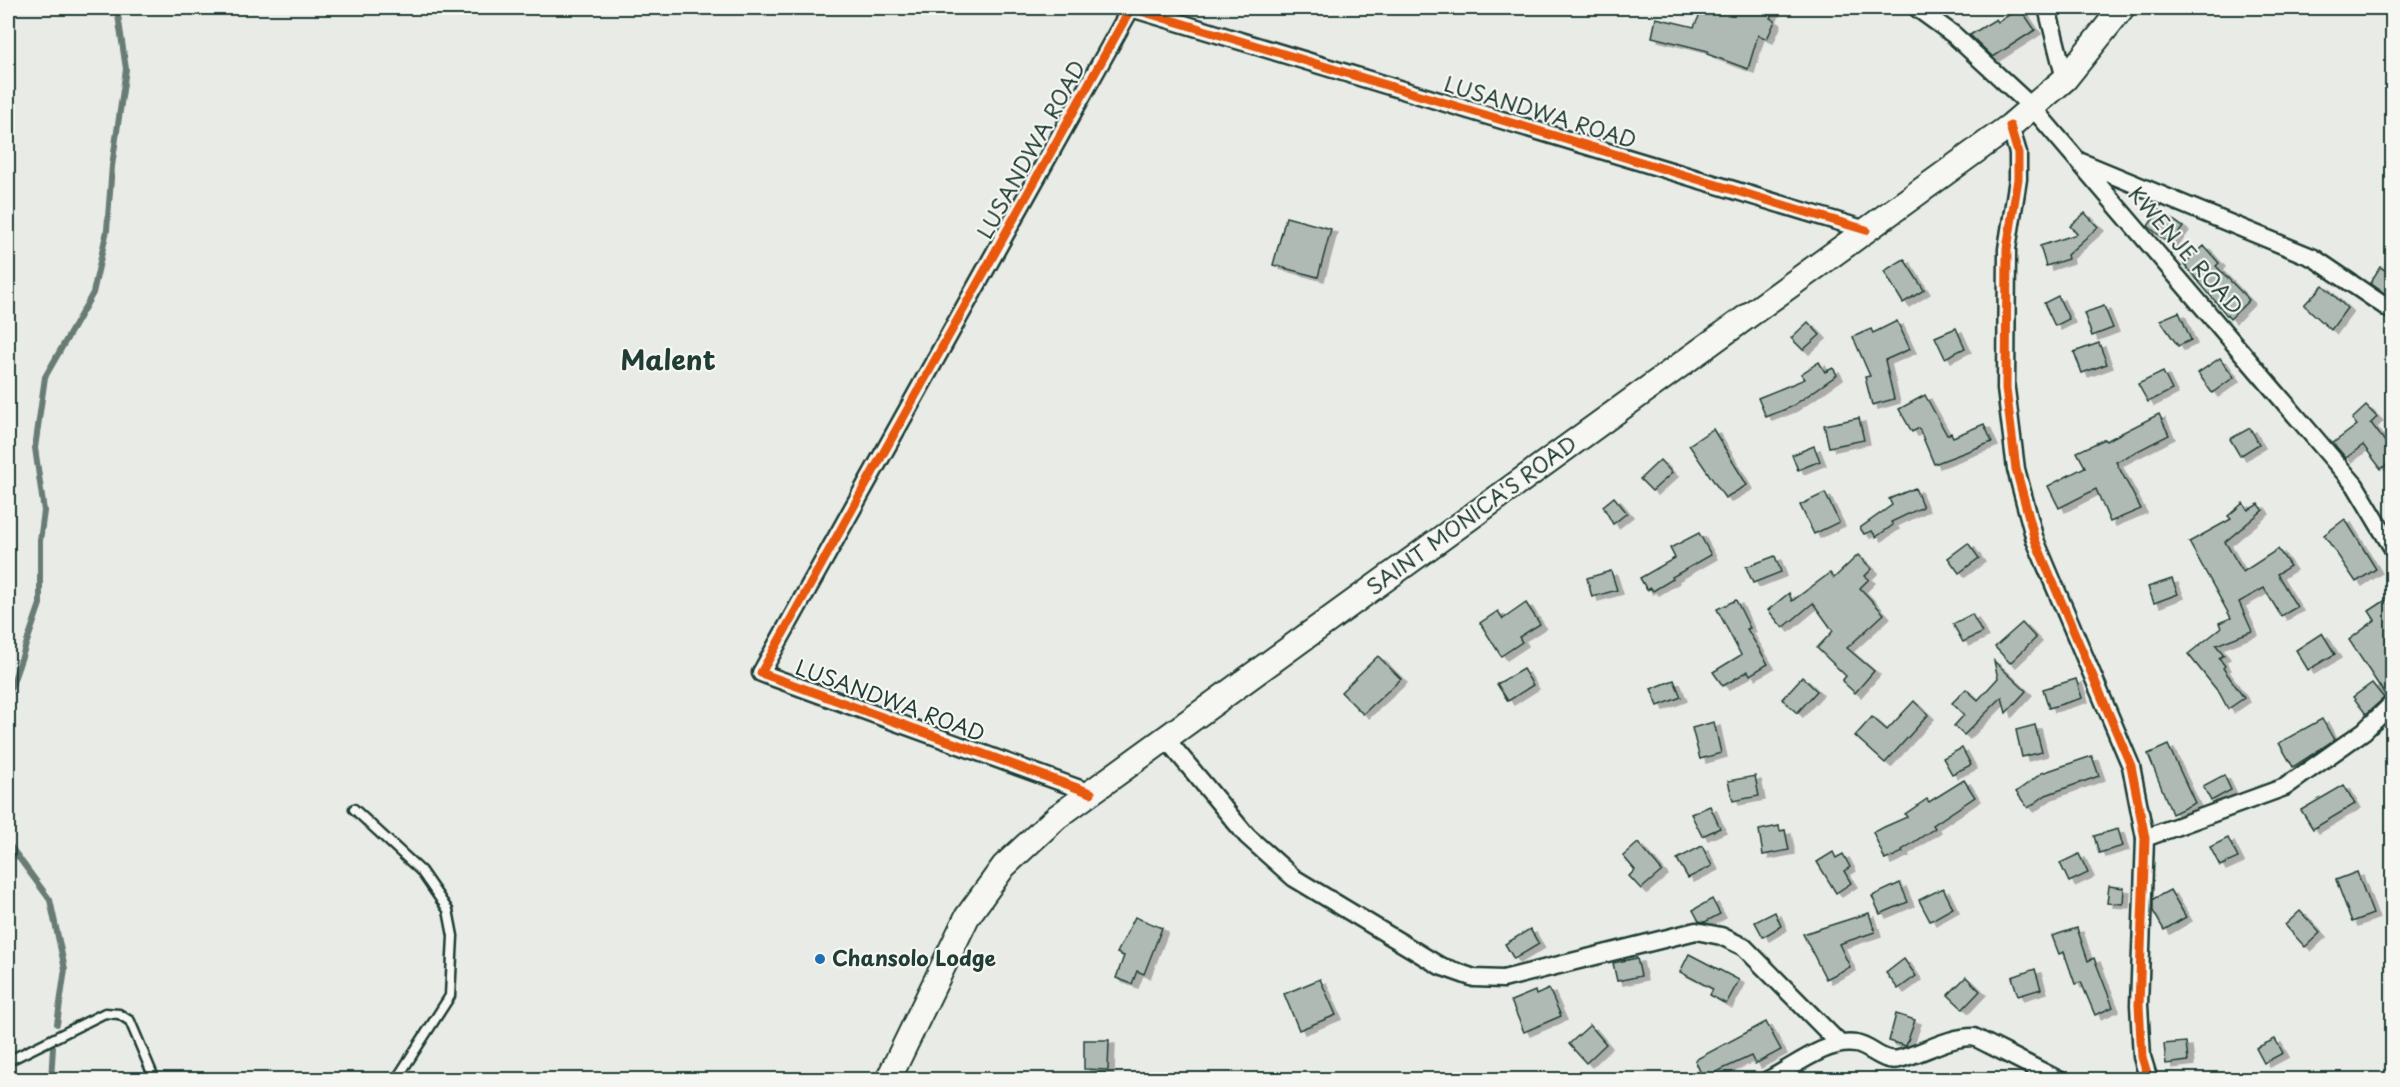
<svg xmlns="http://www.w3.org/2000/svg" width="2400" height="1087" viewBox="0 0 2400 1087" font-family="'Playpen Sans',sans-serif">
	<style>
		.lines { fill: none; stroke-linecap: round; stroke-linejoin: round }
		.stream { stroke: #687c75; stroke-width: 6 }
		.building { fill: #b0bab5; stroke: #1f3d34; stroke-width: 1.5; filter: url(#shadow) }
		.lane-casing { stroke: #1f3d34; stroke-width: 13 }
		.street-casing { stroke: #1f3d34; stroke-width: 21 }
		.secondary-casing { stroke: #1f3d34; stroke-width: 28 }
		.lane { stroke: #f6f6f2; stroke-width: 8 }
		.street { stroke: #f6f6f2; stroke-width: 16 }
		.secondary { stroke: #f6f6f2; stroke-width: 24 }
		.cycleway-casing { stroke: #f6f6f2; stroke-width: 13 }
		.cycleway { stroke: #e8590c; stroke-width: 9 }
		.poi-dot { fill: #1f6fb2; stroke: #f6f6f2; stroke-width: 2 }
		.labels { text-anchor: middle; stroke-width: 4.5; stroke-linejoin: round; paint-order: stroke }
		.street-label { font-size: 21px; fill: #1f3d34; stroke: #f6f6f2 }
		.poi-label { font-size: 21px; font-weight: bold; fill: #1f3d34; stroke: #f6f6f2; text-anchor: start }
		.district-label { font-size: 27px; font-weight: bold; fill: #1f3d34; stroke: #f6f6f2 }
	</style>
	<defs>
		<filter id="shadow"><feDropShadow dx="6" dy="4" stdDeviation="0" flood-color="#0004"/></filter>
	</defs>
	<rect width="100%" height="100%" fill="#e9ebe7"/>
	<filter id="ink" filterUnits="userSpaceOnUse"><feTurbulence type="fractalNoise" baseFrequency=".0167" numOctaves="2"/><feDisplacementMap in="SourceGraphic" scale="12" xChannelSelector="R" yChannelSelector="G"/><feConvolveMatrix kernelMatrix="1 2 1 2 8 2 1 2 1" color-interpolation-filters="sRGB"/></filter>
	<g filter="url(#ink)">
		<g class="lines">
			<g class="stream">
				<polyline points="8,697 40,604 40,541 44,511 35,448 45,377 93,293 107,230 112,166 126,69 117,8"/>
				<polyline points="8,843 50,900 65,969 57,1024"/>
				<polyline points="51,1080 53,1047"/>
			</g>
		</g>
		<g class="building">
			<polygon points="1703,8 1775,8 1770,18 1775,21 1767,39 1758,35 1748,69 1707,54 1708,51 1652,37 1656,18 1694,27"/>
			<polygon points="2020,8 2035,30 1993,57 1970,35 1996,19 1998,22"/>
			<polygon points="2159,210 2183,227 2170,245 2148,226"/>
			<polygon points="2085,213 2098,227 2067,255 2068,259 2046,266 2040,246 2077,234 2070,226"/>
			<polygon points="1286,217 1331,229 1318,277 1273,265"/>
			<polygon points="2204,246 2219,263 2216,266 2249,300 2230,319 2184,264"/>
			<polygon points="1904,259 1924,290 1903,303 1884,271"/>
			<polygon points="2380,267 2392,274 2392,284 2386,294 2370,283"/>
			<polygon points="2323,285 2347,308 2331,330 2304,305"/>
			<polygon points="2058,296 2069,319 2055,326 2044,303"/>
			<polygon points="2104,306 2113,328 2092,336 2084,313"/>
			<polygon points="2179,312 2191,340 2178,346 2160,320"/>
			<polygon points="1897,321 1910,349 1885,360 1894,399 1872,405 1865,377 1870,376 1853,337 1871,329 1873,333"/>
			<polygon points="1808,322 1820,335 1803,350 1791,338"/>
			<polygon points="1956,328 1965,348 1945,358 1935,337"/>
			<polygon points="2099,343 2107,364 2082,373 2074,352"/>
			<polygon points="2220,358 2234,377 2212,393 2198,373"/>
			<polygon points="1819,362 1825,372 1833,368 1837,375 1791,407 1766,417 1758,398 1805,379 1801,374"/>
			<polygon points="2163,372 2172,390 2148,402 2138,384"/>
			<polygon points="1925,395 1947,435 1951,433 1953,437 1984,424 1992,442 1934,464 1919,428 1912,432 1899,409"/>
			<polygon points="2366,406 2377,417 2371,423 2392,451 2392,460 2381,469 2363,445 2346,458 2333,443 2357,425 2352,419"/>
			<polygon points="2159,414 2169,435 2116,462 2141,509 2110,522 2096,489 2059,508 2048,486 2085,467 2077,452 2105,439 2106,441"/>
			<polygon points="1859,418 1864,440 1829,447 1824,425"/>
			<polygon points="2250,428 2259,444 2240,456 2230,439"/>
			<polygon points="1713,429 1747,485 1725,498 1689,445"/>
			<polygon points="1814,446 1820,461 1798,470 1792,455"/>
			<polygon points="1660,460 1672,473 1652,491 1640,479"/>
			<polygon points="1915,488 1923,507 1891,522 1893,525 1876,537 1872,531 1864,534 1860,528 1892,505 1889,499"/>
			<polygon points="1825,493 1839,522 1814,534 1800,505"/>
			<polygon points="1614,497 1627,513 1613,524 1603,506"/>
			<polygon points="2243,503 2248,510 2259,504 2263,510 2225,542 2243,572 2278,549 2290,566 2277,574 2297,607 2281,616 2264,588 2239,602 2252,631 2216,645 2224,655 2219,658 2225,666 2223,668 2244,698 2228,709 2220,694 2188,654 2221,628 2219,623 2231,618 2189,542 2231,519 2228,516"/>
			<polygon points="2345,519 2376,569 2356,582 2324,535"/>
			<polygon points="1699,533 1711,555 1672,577 1673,579 1653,591 1651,588 1647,590 1640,578 1675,558 1670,548"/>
			<polygon points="1968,543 1979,558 1959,573 1948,558"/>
			<polygon points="1858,555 1872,569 1865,576 1869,579 1860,588 1884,614 1847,648 1874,671 1855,693 1842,681 1846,676 1817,648 1833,631 1813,603 1783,628 1768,610 1789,593 1792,601 1830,573 1834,578"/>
			<polygon points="1775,556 1781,572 1753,583 1746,567"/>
			<polygon points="1611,571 1617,590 1592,597 1587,578"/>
			<polygon points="2172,579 2178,594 2154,603 2148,587"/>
			<polygon points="2392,596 2392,694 2386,696 2349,640 2375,620 2369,611"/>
			<polygon points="1736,600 1750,628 1747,629 1768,664 1750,675 1748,671 1723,686 1713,672 1741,655 1717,609"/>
			<polygon points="1526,603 1540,624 1519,637 1522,642 1501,656 1480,623 1498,611 1503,619"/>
			<polygon points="1972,614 1982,633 1963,642 1953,624"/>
			<polygon points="2022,623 2036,638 2010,663 1995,647"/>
			<polygon points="2322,633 2335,654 2308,670 2296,650"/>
			<polygon points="1378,656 1401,679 1363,714 1341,692"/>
			<polygon points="1994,661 2026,691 2006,713 2002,697 1964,735 1954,726 1964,715 1952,703 1966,689 1978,700 1998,678"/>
			<polygon points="1523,669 1533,685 1508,701 1497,684"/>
			<polygon points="1802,677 1817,691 1797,713 1782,699"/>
			<polygon points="2076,679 2082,698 2049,708 2043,689"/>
			<polygon points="1674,680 1681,697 1658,706 1651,689"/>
			<polygon points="2372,683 2384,698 2366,714 2353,697"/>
			<polygon points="1914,701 1928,715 1885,763 1855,736 1872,717 1887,730"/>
			<polygon points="2322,719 2334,740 2293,767 2279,743"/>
			<polygon points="1714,722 1721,753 1700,759 1692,728"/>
			<polygon points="2035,725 2042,752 2022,757 2016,730"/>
			<polygon points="2168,745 2195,803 2172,814 2148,754"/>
			<polygon points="1962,748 1971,765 1952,774 1943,758"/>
			<polygon points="2092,756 2099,776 2046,795 2028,808 2016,792 2042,773"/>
			<polygon points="2224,775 2231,790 2211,801 2203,786"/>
			<polygon points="1755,776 1759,796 1733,801 1728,781"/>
			<polygon points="1964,780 1975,797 1933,825 1935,828 1902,850 1903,852 1885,860 1873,832 1907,817 1905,814 1927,799 1929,802"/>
			<polygon points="2344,785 2355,804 2313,829 2301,810"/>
			<polygon points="1710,806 1720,828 1702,836 1691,814"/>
			<polygon points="1779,826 1780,831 1785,830 1789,850 1763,855 1759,830"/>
			<polygon points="2118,829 2123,846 2099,853 2094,836"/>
			<polygon points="2228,838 2238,858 2220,866 2210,847"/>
			<polygon points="1638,843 1662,871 1641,889 1629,876 1635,870 1623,856"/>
			<polygon points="1702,846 1712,866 1688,878 1677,859"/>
			<polygon points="1833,852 1836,858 1843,854 1850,867 1844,871 1851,883 1836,893 1817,862"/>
			<polygon points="2079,854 2088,873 2069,882 2060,863"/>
			<polygon points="2357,872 2373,914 2352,922 2336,880"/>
			<polygon points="1900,883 1908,902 1880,914 1872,896"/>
			<polygon points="2109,886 2124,888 2123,904 2107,903"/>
			<polygon points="1943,888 1953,908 1930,921 1919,900"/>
			<polygon points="2170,890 2186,917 2164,930 2153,911 2153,899"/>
			<polygon points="1712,899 1720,914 1705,922 1699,921 1693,910"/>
			<polygon points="2300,911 2320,933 2305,947 2285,925"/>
			<polygon points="1775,912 1781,926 1763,937 1755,922"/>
			<polygon points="1869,913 1875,932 1839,944 1850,967 1826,979 1803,934"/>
			<polygon points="1135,917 1162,928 1144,974 1137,971 1132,984 1116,978 1124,956 1117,953"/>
			<polygon points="2077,928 2088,961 2094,958 2113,1007 2095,1015 2081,982 2075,984 2064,952 2059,954 2052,936"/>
			<polygon points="1530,929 1539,944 1514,959 1505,944"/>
			<polygon points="1689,954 1739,980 1726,1004 1710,995 1713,989 1680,972"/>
			<polygon points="1637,958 1641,976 1617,981 1613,963"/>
			<polygon points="1904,959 1916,976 1898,989 1886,973"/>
			<polygon points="2035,969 2041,989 2018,996 2012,977"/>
			<polygon points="1966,977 1980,991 1963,1009 1948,995"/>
			<polygon points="1320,979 1336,1015 1299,1030 1284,994"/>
			<polygon points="1549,989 1561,1016 1524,1032 1511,1001 1535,991 1536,995"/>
			<polygon points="1896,1014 1915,1020 1906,1046 1889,1041"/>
			<polygon points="1766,1022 1781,1050 1755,1064 1751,1056 1703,1078 1695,1060"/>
			<polygon points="1590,1025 1606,1044 1586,1063 1569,1044"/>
			<polygon points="2275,1039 2283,1053 2264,1063 2256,1048"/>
			<polygon points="1084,1040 1109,1040 1108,1070 1084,1069"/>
			<polygon points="2186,1042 2188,1061 2166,1064 2164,1044"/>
		</g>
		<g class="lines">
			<g class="lane-casing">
				<g id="lane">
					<polyline points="354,809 421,871 448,910 453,936 450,996 396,1080"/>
					<polyline points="8,1061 105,1013 119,1014 130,1021 155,1080"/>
				</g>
			</g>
			<g class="street-casing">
				<g id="street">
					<polyline points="1917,8 1954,35 2032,107 2355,485 2392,547"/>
					<polyline points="2047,8 2065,79"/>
					<polyline points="2010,126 2018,153 2018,179 2007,249 2006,389 2016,469 2035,540 2131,766 2145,838 2139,1005 2142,1057 2149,1080"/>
					<polyline points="2081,162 2314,258 2392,311"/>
					<polyline points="1167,740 1247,836 1294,878 1440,966 1474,978 1503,979 1696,931 1721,936 1744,947 1839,1043"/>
					<polyline points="1091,793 761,673 1131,8 1866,230"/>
					<polyline points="2145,838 2285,787 2364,731 2392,704"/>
					<path d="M1768 1080C1794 1067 1827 1039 1856 1044 1872 1047 1882 1063 1899 1059 1925 1053 1946 1037 1974 1037L2059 1080"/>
				</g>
			</g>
			<g class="secondary-casing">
				<polyline id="secondary" points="888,1080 967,917 1004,866 1057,817 2010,126 2065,79 2122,8"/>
			</g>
			<use href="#lane" class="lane"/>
			<use href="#street" class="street"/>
			<use href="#secondary" class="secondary"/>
			<g class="cycleway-casing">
				<g id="cycleway">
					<polyline points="2010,126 2018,153 2018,179 2007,249 2006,389 2016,469 2035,540 2131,766 2145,838 2139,1005 2142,1057 2149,1080"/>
					<polyline points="1091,793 761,673 1131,8 1866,230"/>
				</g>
			</g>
			<use href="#cycleway" class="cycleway"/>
		</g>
	</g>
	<circle class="poi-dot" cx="820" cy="959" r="6"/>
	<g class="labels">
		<g class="street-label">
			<text transform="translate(1540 113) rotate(17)" y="7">LUSANDWA ROAD</text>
			<text transform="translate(1032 150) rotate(-61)" y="7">LUSANDWA ROAD</text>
			<text transform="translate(2185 251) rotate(49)" y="7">KWENJE ROAD</text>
			<text transform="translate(1472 516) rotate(-36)" y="7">SAINT MONICA'S ROAD</text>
			<text transform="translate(890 701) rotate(20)" y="7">LUSANDWA ROAD</text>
		</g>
		<g class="poi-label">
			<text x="832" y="966">Chansolo Lodge</text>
		</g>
		<g class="district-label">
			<text x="668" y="370">Malent</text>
		</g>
	</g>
	<rect width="2400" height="1087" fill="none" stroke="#f6f6f2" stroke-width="30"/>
	<rect x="15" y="15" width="2370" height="1057" fill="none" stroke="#1f3d34" stroke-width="2" filter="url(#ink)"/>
</svg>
